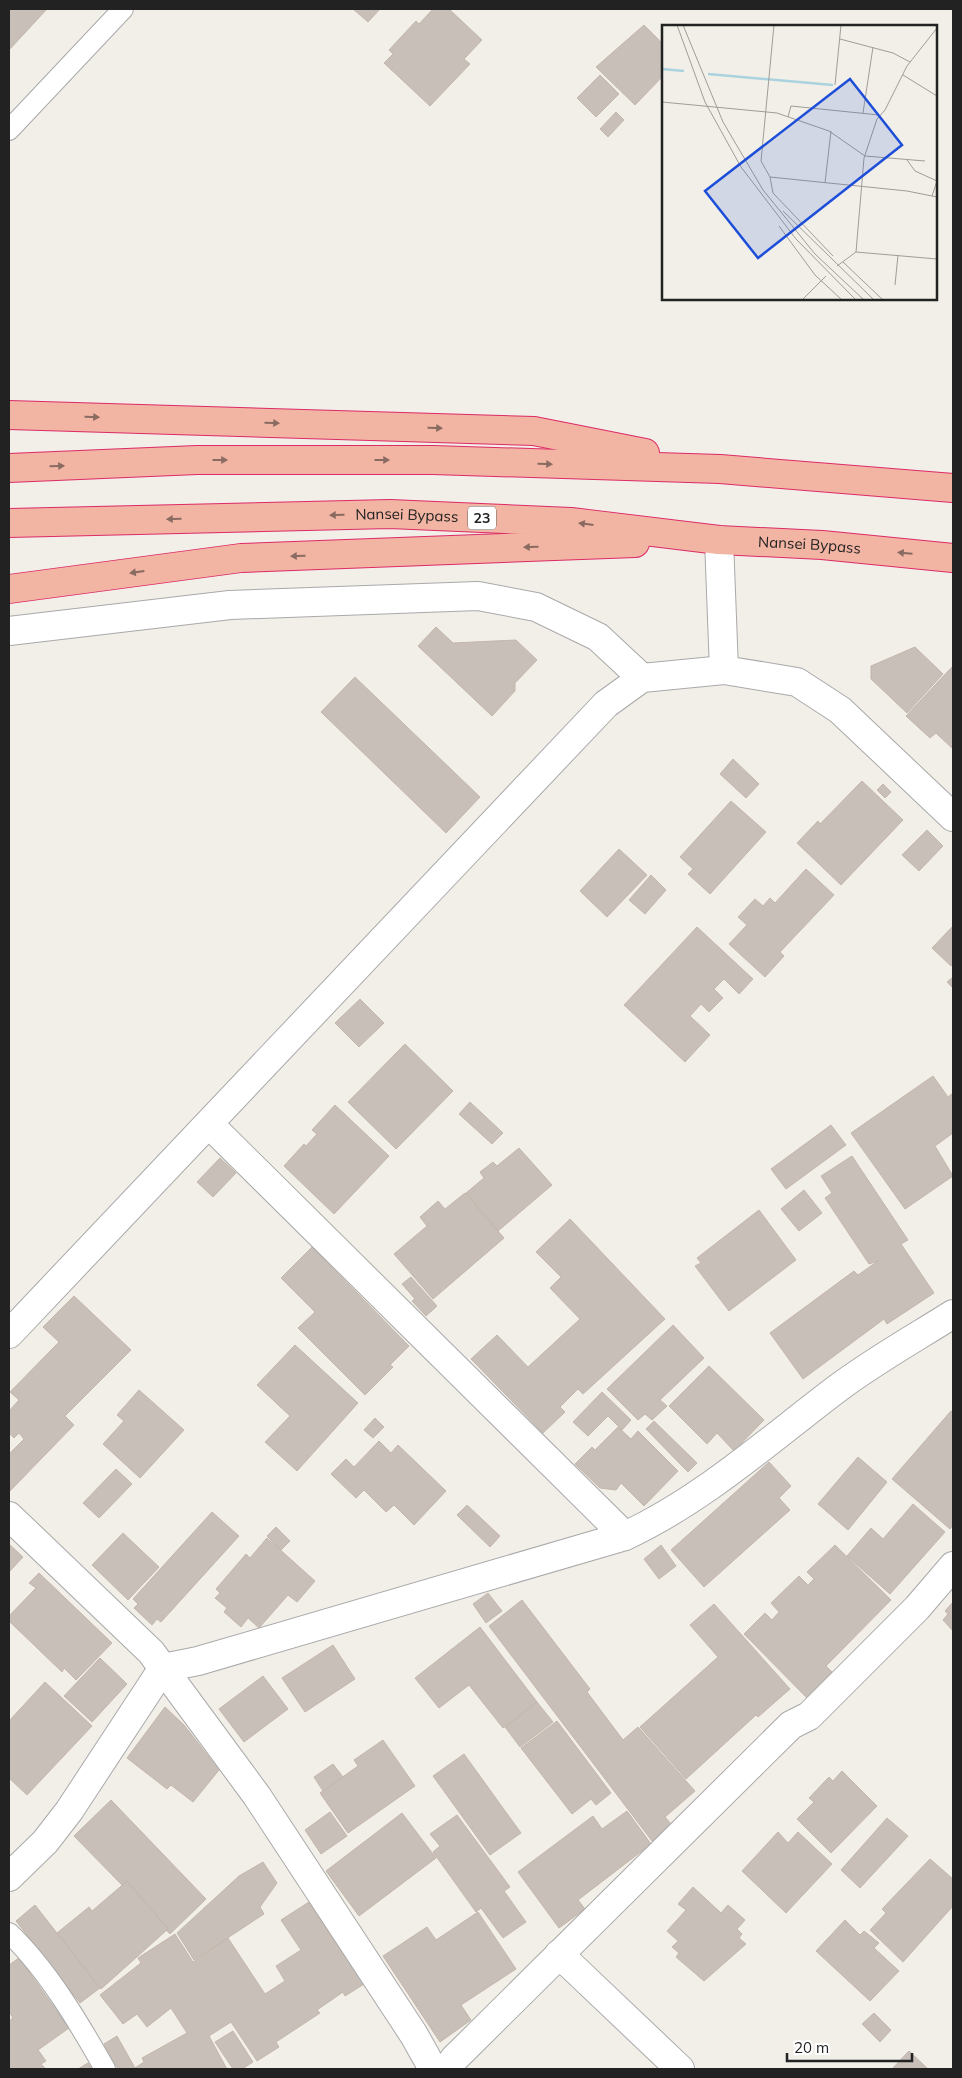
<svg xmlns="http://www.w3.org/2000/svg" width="962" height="2078" viewBox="0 0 962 2078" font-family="Mulish,sans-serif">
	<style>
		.building { fill: #c7bfb8; stroke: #c4b6ab }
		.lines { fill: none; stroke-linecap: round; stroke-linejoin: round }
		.service-casing { stroke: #a9a9a9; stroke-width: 22 }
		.minor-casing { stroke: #a9a9a9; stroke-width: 30 }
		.trunk-casing { stroke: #dc2a67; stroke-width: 30 }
		.service { stroke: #fff; stroke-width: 20 }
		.minor { stroke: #fff; stroke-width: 28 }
		.trunk { stroke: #f2b4a3; stroke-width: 28 }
		.oneway { fill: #8a6b62 }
		.labels { text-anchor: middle; stroke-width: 4; stroke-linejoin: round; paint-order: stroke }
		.shield { fill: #fff; stroke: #646464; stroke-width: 1 }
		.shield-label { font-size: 14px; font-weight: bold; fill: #222 }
		.street-label { font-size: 15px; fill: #222; stroke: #fff }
		.inset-river { fill: none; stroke: #aad3df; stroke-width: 2.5 }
		.inset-road { fill: none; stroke: #9f9d99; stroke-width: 1 }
		.view { fill: #1d4ed8; fill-opacity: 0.15; stroke: #1d4ed8; stroke-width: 2.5 }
		.inset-edge { fill: none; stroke: #222; stroke-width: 2.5 }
	</style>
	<rect width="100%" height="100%" fill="#f2efe9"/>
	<g class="building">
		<polygon points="9,9 47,9 9,50"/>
		<polygon points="353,9 380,9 368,22"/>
		<polygon points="433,9 449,9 482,40 464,59 470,64 430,106 384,63 393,54 389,50 416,21 419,24"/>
		<polygon points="644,25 663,44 663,76 635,105 596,67"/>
		<polygon points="600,75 619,94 596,117 577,98"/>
		<polygon points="616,112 624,120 608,137 600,129"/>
		<polygon points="436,627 453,643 516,640 537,660 515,683 515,691 492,716 418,646"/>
		<polygon points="915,647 943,674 907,713 871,679 871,666"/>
		<polygon points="952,667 953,668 953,749 936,733 930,738 906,716"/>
		<polygon points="355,677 480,797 446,833 321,712"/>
		<polygon points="733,759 759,784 746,798 720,774"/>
		<polygon points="862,781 903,820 841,885 797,843 818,821 820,824"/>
		<polygon points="883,784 891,792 885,798 877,790"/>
		<polygon points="731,801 766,832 710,894 688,874 693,869 680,857"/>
		<polygon points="927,830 943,846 919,871 902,855"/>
		<polygon points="619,849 647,875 607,917 580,891"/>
		<polygon points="806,869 834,895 780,952 784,956 765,977 729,944 747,925 738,917 755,899 763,906 770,898 775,903"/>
		<polygon points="651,875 666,890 645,914 629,900"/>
		<polygon points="953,926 953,964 951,966 932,948"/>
		<polygon points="697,927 753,979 739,994 724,979 714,989 723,998 709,1012 701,1004 690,1016 710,1035 685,1062 624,1005"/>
		<polygon points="953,977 953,988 947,982"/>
		<polygon points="360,999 384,1023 359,1047 335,1023"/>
		<polygon points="405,1044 453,1091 396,1149 348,1102"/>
		<polygon points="933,1076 948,1097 953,1093 953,1133 935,1146 953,1176 905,1209 851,1133"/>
		<polygon points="470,1102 503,1133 492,1144 459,1114"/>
		<polygon points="335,1105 389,1156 334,1214 284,1166 304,1144 306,1146 317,1134 312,1130"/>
		<polygon points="831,1125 846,1145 786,1189 771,1169"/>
		<polygon points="519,1148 552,1185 498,1231 466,1193 484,1178 480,1172 493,1162 497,1166"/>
		<polygon points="852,1156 908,1240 901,1244 934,1293 887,1324 884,1319 803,1379 770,1333 854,1271 858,1275 878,1261 869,1264 825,1198 832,1193 821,1176"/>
		<polygon points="220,1158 236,1173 213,1197 197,1182"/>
		<polygon points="804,1190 822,1213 799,1231 781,1209"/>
		<polygon points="465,1193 504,1238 433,1299 394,1254 427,1226 420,1217 438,1201 445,1209"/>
		<polygon points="759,1210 796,1260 729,1311 695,1266 701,1263 697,1258"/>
		<polygon points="570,1219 665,1319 583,1394 578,1389 560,1407 565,1412 543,1433 471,1359 497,1335 528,1367 580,1319 550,1288 561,1277 536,1252"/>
		<polygon points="312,1247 409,1346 390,1365 393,1367 365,1395 298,1328 315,1312 281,1278"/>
		<polygon points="411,1277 437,1306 426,1316 412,1301 415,1299 402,1284"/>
		<polygon points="74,1296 131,1350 65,1416 74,1425 10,1491 9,1454 24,1439 19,1433 14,1438 9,1433 9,1411 19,1400 10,1392 59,1342 43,1327"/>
		<polygon points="673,1325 704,1358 660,1400 667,1406 652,1420 645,1414 638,1420 607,1389"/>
		<polygon points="295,1345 358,1403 297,1471 265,1442 290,1416 257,1385"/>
		<polygon points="709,1366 764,1420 734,1451 717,1433 707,1444 669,1406"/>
		<polygon points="139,1390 184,1430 140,1478 103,1444 124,1421 117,1415"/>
		<polygon points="602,1392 631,1420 622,1430 608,1416 588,1436 573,1422"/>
		<polygon points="951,1411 953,1412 953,1525 950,1529 892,1479"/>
		<polygon points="375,1418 384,1427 373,1438 364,1430"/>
		<polygon points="654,1421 697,1463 688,1472 646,1429"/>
		<polygon points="618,1427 631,1439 638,1431 678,1471 644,1506 621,1483 616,1490 600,1488 575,1464 592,1447 595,1450"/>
		<polygon points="379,1441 391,1453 398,1445 446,1491 414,1525 394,1505 386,1512 364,1490 356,1498 331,1474 346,1459 354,1467"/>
		<polygon points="858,1457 887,1482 848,1530 818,1504"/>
		<polygon points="769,1462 791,1486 779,1498 790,1510 704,1587 671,1550"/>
		<polygon points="116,1469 132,1484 99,1518 83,1503"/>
		<polygon points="913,1504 945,1532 890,1594 847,1556 871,1528 883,1539"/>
		<polygon points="467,1505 500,1536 490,1547 457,1515"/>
		<polygon points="212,1512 239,1536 161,1622 157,1619 152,1625 134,1608 138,1604 133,1599"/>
		<polygon points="276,1527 290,1541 281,1550 267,1536"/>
		<polygon points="123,1533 159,1567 128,1600 92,1565"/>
		<polygon points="267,1538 315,1581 297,1602 288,1595 259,1628 248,1618 241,1627 224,1612 227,1608 215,1598 220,1593 216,1589 246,1554 250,1558"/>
		<polygon points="9,1544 23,1557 9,1572"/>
		<polygon points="661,1545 676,1566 659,1579 644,1559"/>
		<polygon points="835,1545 891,1600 826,1666 832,1672 807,1698 744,1634 765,1613 772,1620 779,1612 771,1603 799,1576 808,1585 814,1579 807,1572"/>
		<polygon points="39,1573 112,1643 76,1680 64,1668 62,1672 9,1621 9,1616 36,1588 29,1583"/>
		<polygon points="488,1593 502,1611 486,1623 473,1604"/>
		<polygon points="522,1600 590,1689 587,1692 623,1740 638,1727 695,1791 665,1817 672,1825 652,1841 489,1626"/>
		<polygon points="953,1602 953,1631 943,1620 948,1614 945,1611"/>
		<polygon points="714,1604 790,1689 758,1717 756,1715 686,1779 640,1727 718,1657 690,1625"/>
		<polygon points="480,1627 537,1702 503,1728 469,1685 439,1708 415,1678"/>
		<polygon points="333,1645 355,1679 305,1712 282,1678"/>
		<polygon points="100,1658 127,1684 92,1722 64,1696"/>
		<polygon points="263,1676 288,1709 244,1742 219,1709"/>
		<polygon points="45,1682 92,1726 27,1795 9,1778 9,1721"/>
		<polygon points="537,1702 553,1722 520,1747 505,1727"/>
		<polygon points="165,1707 184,1725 219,1770 193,1802 171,1785 167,1789 127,1758"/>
		<polygon points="557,1721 611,1793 596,1805 591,1799 572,1814 521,1748"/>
		<polygon points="383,1740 415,1786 348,1833 320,1793 358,1766 354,1760"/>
		<polygon points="464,1754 521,1833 490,1855 433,1776"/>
		<polygon points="333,1764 343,1777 323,1791 314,1777"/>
		<polygon points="842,1771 877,1806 831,1853 797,1819 814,1802 809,1798 829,1777 833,1781"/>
		<polygon points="111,1800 206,1899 170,1934 166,1930 168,1929 127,1881 122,1885 74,1836"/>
		<polygon points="627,1811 651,1844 578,1900 585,1909 559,1928 518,1872 593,1816 602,1829"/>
		<polygon points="330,1812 347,1836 321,1854 305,1830"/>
		<polygon points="402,1813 436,1858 359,1916 326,1871"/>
		<polygon points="457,1815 510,1887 504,1891 526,1922 503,1938 481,1908 476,1912 433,1852 440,1846 430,1834"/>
		<polygon points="887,1818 908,1836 860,1888 841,1870"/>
		<polygon points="778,1832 788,1843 798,1832 832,1864 786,1913 742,1871"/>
		<polygon points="930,1859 953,1879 953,1906 903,1962 870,1930 886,1913 882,1909"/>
		<polygon points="263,1862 277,1883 260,1907 264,1914 194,1960 177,1933 239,1876"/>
		<polygon points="127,1881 168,1929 101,1989 57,1933 89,1907 92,1911"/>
		<polygon points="693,1887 721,1913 728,1905 745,1920 737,1929 742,1934 739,1938 746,1944 704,1981 676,1957 679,1953 672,1947 678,1941 667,1931 686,1910 678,1904"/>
		<polygon points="309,1902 364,1984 345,1996 343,1992 317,2010 320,2013 276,2042 279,2047 257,2061 231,2022 209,2036 227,2069 118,2069 104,2044 117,2036 135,2068 144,2062 142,2058 187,2033 171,2008 147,2027 137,2014 123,2024 100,1995 141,1963 138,1958 175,1934 193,1962 228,1938 265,1994 285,1981 276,1966 301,1950 281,1920"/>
		<polygon points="35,1905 100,1988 80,2003 16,1921"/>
		<polygon points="478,1912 516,1969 461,2005 471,2020 440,2042 383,1956 427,1927 436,1940"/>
		<polygon points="845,1920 860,1935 864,1931 879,1943 874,1948 899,1971 870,2001 816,1951"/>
		<polygon points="19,1958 69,2028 38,2050 46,2061 41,2064 46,2069 9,2069 9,2021 13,2018 9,2011 9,1965"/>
		<polygon points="874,2013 891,2030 880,2042 862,2024"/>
		<polygon points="233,2031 253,2062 242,2069 233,2069 215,2042"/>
		<polygon points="909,2051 928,2069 892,2069"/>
		<polygon points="88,2063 92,2069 78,2069"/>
	</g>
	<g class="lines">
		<g class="service-casing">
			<g id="service">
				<polyline points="9,130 123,9"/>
				<path d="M9 1933C47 1969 79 2023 105 2069"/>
			</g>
		</g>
		<g class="minor-casing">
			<g id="minor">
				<polyline points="719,540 724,670"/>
				<polyline points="9,631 230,605 478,596 536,607 598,637 642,678"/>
				<polyline points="209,1124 625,1536"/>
				<polyline points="9,1334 606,704 642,678 724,670 797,682 840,710 953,817"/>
				<polyline points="9,1516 151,1652 257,1796 414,2035 433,2069"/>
				<path d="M9 1877 45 1842 69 1811 163 1668 198 1661 625 1536C704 1499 769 1440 838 1388 874 1361 915 1338 953 1314"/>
				<polyline points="559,1954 680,2069"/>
				<polyline points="447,2069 454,2059 791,1725 809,1716 917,1608 953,1566"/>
			</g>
		</g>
		<g class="trunk-casing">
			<g id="trunk">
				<polyline points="9,415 534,431 645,453"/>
				<polyline points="9,468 197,460 433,460 720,469 953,488"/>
				<path id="s1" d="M9 523 390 514 571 522 719 540 822 545 953 558"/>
				<polyline points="9,589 241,558 635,543"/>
			</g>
		</g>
		<use href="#service" class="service"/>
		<use href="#minor" class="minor"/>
		<use href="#trunk" class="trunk"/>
	</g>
	<defs><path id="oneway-solid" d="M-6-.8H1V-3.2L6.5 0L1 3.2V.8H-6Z" transform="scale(1.25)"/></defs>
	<g class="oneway">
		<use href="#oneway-solid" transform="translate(92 417) rotate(2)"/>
		<use href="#oneway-solid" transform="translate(272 423) rotate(2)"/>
		<use href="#oneway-solid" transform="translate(435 428) rotate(2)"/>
		<use href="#oneway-solid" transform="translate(220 460)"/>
		<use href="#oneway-solid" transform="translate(382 460)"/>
		<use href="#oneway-solid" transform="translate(545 464) rotate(2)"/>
		<use href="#oneway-solid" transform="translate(57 466) rotate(-2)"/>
		<use href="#oneway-solid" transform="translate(337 515) rotate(179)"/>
		<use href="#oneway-solid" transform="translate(174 519) rotate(179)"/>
		<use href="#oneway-solid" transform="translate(586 524) rotate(-173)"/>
		<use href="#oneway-solid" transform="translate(531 547) rotate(178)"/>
		<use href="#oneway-solid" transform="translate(905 553) rotate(-175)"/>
		<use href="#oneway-solid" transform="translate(298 556) rotate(178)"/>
		<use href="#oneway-solid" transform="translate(137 572) rotate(172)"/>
	</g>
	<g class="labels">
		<rect class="shield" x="468" y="506.5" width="28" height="23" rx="4"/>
		<g class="shield-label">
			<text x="482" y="523">23</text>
		</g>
		<g class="street-label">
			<text dy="5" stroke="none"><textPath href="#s1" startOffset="398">Nansei Bypass</textPath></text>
			<text dy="5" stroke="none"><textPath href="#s1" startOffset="802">Nansei Bypass</textPath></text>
		</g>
	</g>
	<g transform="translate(662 25)">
		<rect width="275" height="275" fill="#f2efe9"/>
		<path class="inset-river" d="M0 44 22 46M46 49 171 60"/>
		<path class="inset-road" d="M15 0 43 77 79 142 134 214 194 275M21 0 61 97 101 165 153 229 202 275M112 0 99 136 108 152 245 166 275 172M178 14 231 28 248 37M241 50 275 71M173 60 179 0M0 77 115 88 167 106 203 131 263 136M201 88 211 22M126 92 129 81 217 90M245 135 253 146 275 156M108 152 111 168 171 231M163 158 169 106M270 171 275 156M121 186 212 275M117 201 153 250 180 275M194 227 202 133 215 94 223 85 245 41 275 3M181 237 221 275M175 241 194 227 275 234M233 260 236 230M140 275 164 251"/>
		<path class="view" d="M188 54 240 120 96 233 43 166Z"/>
		<rect width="275" height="275" class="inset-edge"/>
	</g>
	<rect width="962" height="2078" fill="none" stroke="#222222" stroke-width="20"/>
	<path d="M787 2053v8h125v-8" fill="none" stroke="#222222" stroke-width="2.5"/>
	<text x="794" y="2053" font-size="15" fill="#222222" stroke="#ffffff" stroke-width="4" paint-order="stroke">20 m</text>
</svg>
